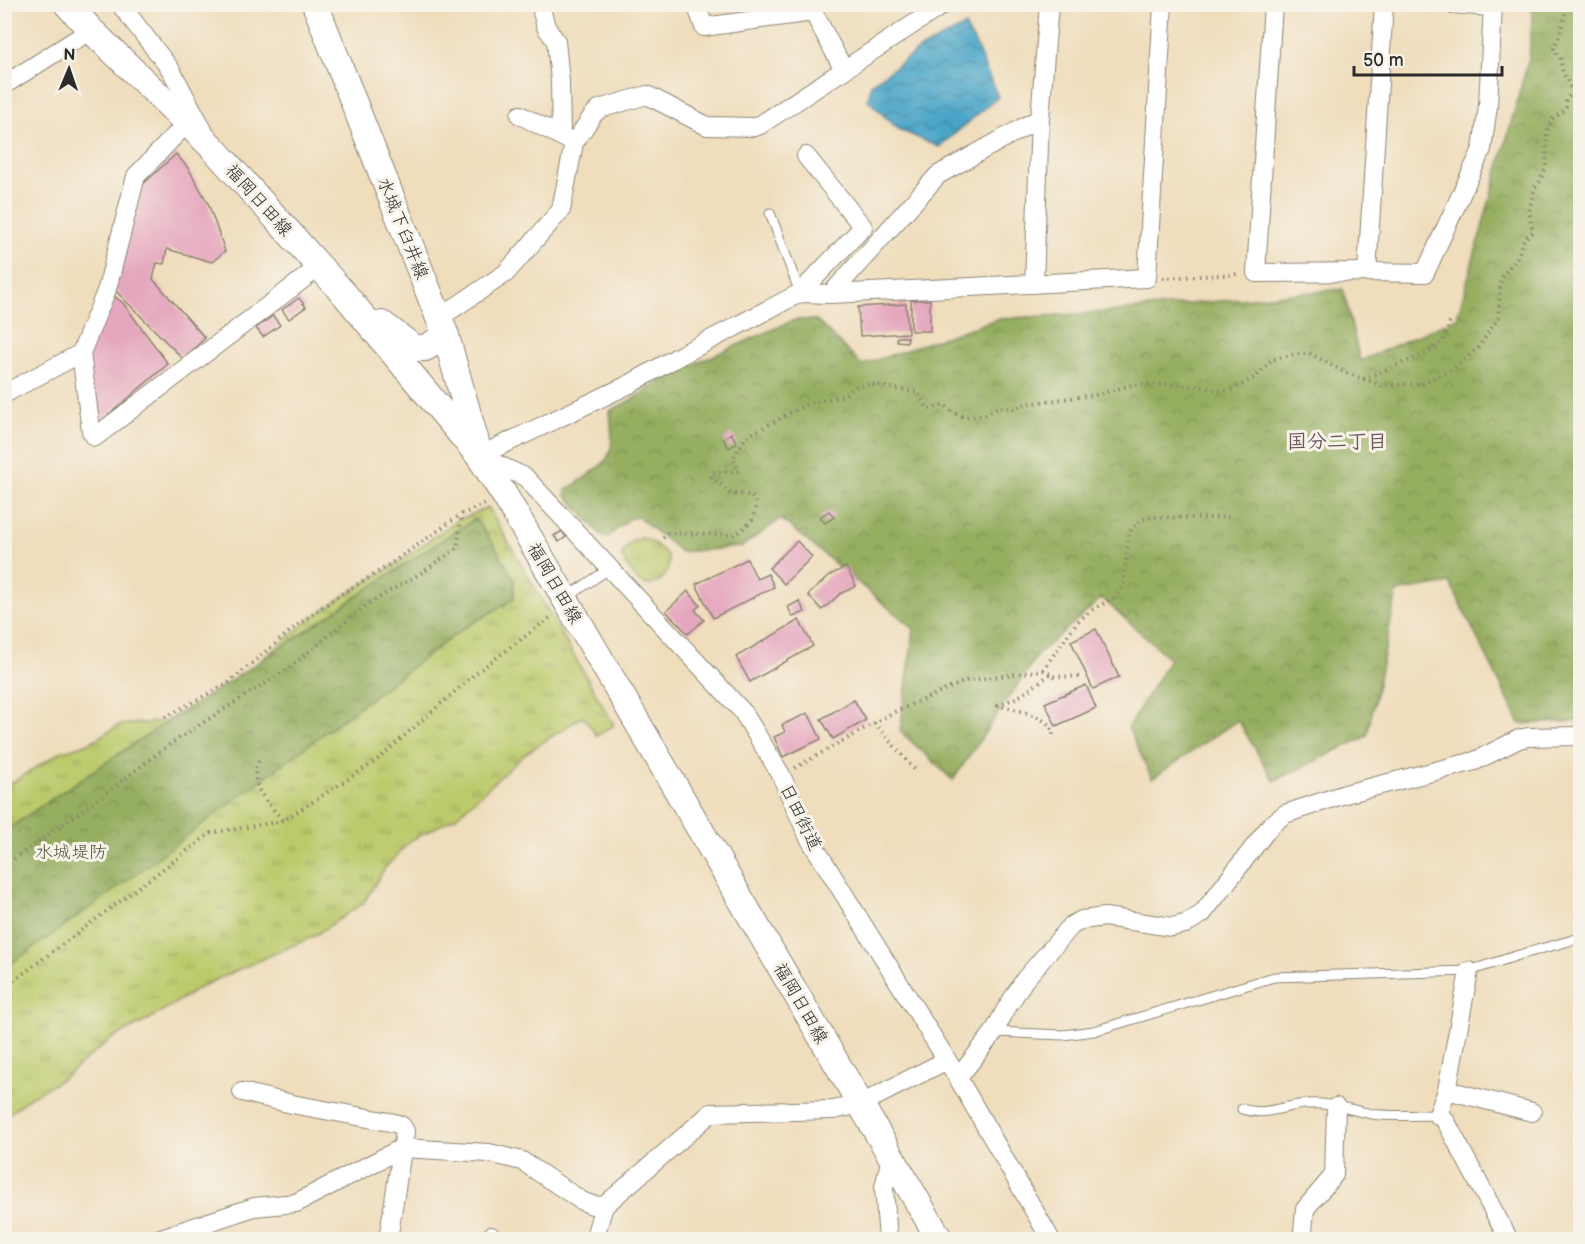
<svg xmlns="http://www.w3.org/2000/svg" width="1585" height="1244" viewBox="0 0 1585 1244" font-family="'Balsamiq Sans','Klee One',sans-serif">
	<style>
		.grass { fill: url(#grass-tufts); stroke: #747a4c; stroke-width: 1.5 }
		.forest { fill: url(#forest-crowns); stroke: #606c46; stroke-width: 1.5 }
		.water { fill: url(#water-waves); stroke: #3a687a; stroke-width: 1.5 }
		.building { fill: #e5a7be }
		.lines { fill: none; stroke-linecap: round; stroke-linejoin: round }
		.service-casing { stroke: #8d8474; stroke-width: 11 }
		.minor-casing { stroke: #8d8474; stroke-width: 20 }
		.secondary-casing { stroke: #8d8474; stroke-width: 28 }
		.path { stroke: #8d8474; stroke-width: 4; stroke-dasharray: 1.5 4.5; stroke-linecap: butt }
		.service { stroke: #fff; stroke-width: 9 }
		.minor { stroke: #fff; stroke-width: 18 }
		.secondary { stroke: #fff; stroke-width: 26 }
		.labels { text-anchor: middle; stroke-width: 6; stroke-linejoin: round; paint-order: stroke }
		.street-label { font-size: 18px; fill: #2b2b2b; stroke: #f7f3e8 }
		.park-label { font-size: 18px; fill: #4f533b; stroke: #f7f3e8 }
		.neighbourhood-label { font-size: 20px; font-weight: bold; fill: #6c565e; stroke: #f7f3e8 }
	</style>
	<defs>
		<pattern id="grass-tufts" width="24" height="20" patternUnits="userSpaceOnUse" patternTransform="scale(1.5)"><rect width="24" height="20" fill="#bcca6c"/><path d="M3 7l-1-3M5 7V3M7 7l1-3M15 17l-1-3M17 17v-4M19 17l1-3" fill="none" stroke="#99a459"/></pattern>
		<pattern id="forest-crowns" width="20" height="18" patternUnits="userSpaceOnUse" patternTransform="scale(1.5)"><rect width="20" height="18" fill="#95ae60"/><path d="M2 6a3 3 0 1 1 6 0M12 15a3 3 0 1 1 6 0" fill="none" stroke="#7a8e4f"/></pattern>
		<pattern id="water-waves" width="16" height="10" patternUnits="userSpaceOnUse" patternTransform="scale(1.5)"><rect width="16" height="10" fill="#4aa5c8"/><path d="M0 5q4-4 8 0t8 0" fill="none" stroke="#3e87a3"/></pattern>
	</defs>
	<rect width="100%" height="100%" fill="#f7f3e8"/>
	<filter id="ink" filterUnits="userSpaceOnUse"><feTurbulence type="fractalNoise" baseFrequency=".0167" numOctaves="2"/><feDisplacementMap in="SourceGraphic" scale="12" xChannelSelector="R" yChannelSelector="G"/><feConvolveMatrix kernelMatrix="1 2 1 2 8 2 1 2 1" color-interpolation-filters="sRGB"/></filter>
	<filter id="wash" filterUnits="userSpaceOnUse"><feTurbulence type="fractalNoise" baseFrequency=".008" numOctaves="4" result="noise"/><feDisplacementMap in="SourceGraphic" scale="24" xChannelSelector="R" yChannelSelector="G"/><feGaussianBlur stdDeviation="1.35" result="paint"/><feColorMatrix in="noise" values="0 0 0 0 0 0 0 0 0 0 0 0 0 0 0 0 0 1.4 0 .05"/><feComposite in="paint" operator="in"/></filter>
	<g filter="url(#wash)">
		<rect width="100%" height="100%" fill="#efddbc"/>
		<g class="grass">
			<polygon points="488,507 614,725 597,736 583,716 526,753 456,817 411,840 385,868 364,902 353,910 314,936 204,985 148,1020 111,1039 62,1079 30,1097 5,1117 5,787 61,752 89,743 119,725 165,721 216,693 232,684 308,621 347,594 396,564 459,519 466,517"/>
			<path d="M643 538C651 541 660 546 666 554 675 567 660 590 644 584 639 582 636 578 633 574 627 568 624 563 622 554 628 545 631 540 643 538Z"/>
		</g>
		<g class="forest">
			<path d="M1533 5H1580V721L1520 724 1450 583 1397 592 1367 736 1274 781 1238 720 1152 779 1128 727 1170 659 1102 598 1038 654 953 780 900 731 914 629 781 519 741 547 681 552 638 517 630 518 608 537H603L566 495V490C579 481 608 466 611 449 613 437 611 424 610 411L640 395 665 377 794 320H816L862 365 997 319 1106 312 1343 289 1360 361 1457 318 1529 58Z"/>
			<path d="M475 519 493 543 514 579V599L463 629 116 889 5 968V831C93 769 184 712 274 652 341 608 407 561 475 519Z"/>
		</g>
		<polygon class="water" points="965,26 976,45 998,97 939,147 898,129 868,100 871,84 920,49"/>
		<g id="blocks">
			<g class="building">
				<polygon points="176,154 188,168 208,203 225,251 212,262 167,249 164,264 157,263 153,279 205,338 183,359 114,289 142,185"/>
				<polygon points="112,295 123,303 168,364 99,423 95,424 88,361 94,330"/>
				<polygon points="299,298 306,307 289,319 282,310"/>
				<rect x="911" y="300" width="19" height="31"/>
				<polygon points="906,304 908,333 860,336 858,307"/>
				<polygon points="273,316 280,325 263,337 256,328"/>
				<polygon points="897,337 908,337 907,342 897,341"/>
				<polygon points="731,433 737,443 729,448 723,439"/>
				<polygon points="829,511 834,517 825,523 820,517"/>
				<polygon points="562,531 566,537 559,542 554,536"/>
				<polygon points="797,541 812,557 784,584 769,568"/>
				<polygon points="747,559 757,579 768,574 774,587 713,618 696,584"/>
				<polygon points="846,567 856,586 840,594 822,610 808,595 830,575"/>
				<polygon points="688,591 700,605 695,610 704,620 688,634 666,611"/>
				<polygon points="799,601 805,612 793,617 788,607"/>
				<polygon points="799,620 813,646 750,682 736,657"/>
				<polygon points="1096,629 1119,677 1093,689 1071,641"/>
				<polygon points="1086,685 1096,708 1056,726 1045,703"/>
				<polygon points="854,700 866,720 833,739 821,719"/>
				<polygon points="808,713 821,739 783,757 774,737 785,732 782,725"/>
			</g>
		</g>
	</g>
	<g filter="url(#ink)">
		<use href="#blocks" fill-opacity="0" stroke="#8d8474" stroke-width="1.5"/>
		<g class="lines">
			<g class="service-casing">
				<g id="service">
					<polyline points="770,213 800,293"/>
					<polyline points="566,598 610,568"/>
					<polyline points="994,1032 1063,1035 1094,1031 1274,977 1469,971 1519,955 1580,938"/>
					<path d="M1242 1109C1266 1117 1284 1105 1307 1104 1328 1102 1351 1110 1372 1114 1393 1117 1416 1115 1438 1115"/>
				</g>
			</g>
			<g class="minor-casing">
				<g id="minor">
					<polyline points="120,4 171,70 203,130"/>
					<polyline points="696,4 704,27 813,12"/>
					<polyline points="809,4 844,70"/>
					<polyline points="1273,4 1256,273 1367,272 1425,273 1482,149 1488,106 1493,4"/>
					<polyline points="1451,4 1492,7"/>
					<polyline points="542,12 546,27 556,41 560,81 561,136"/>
					<polyline points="4,85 91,30"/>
					<polyline points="520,115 570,141"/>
					<polyline points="1367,272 1384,4"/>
					<polyline points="1034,284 1040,118 1049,4"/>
					<polyline points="800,293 863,227 806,156"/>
					<polyline points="831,294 938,175 1040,118"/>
					<polyline points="439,318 506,273 561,210 574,143 593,115 599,109 647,95 707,126 755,127 760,125 944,4"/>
					<polyline points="81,353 91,431 95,437 319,267"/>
					<polyline points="4,394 81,353 107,289 136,176 186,124"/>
					<polyline points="479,456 525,477 743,712 781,775 809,838 958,1078 1051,1240"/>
					<polyline points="479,456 630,384 681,355 800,293 831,294 1147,278 1163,4"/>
					<polyline points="1469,971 1447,1090 1438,1115 1445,1120 1509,1240"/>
					<polyline points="958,1078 994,1032 1006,1009 1025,979 1072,925 1082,920 1105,917 1172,927 1185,924 1202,914 1271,825 1285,814 1345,794 1475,761 1519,739 1528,737 1580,736"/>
					<polyline points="1447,1090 1532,1112"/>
					<polyline points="242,1092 292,1104 395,1123 402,1126 405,1131 388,1240"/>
					<polyline points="155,1240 254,1207 296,1203 402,1148 489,1153 522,1161 582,1201 592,1205 604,1206 711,1113 833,1110 861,1104 947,1060"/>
					<polyline points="490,1240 491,1236"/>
					<polyline points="594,1240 604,1206"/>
					<polyline points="888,1240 884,1187 891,1157"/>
					<polyline points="1306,1240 1303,1231 1305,1209 1334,1175 1336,1107"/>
				</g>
			</g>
			<g class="secondary-casing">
				<g id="secondary">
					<polyline points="67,4 91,30 212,147 346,296 479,456 505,496 940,1240"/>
					<polyline points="315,4 446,336 477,446"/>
					<polyline points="382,324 414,348 425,348 446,336"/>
				</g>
			</g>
			<g class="path">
				<polyline points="1163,278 1239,274"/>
				<polyline points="1363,379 1428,353 1443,341 1450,322"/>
				<polyline points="663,538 668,533 732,535 742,530 752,520 756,506 755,500 750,495 731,494 712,477 713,472 739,471 733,458 746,437 805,405 845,395 856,387 870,384 918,393 928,409 945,405 952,412 964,417 986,414 999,407 1014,409 1025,404 1095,395 1132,385 1157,384 1198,386 1222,391 1234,389 1257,376 1271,360 1290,355 1309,353 1346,373 1381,385 1421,384 1454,368 1478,348 1498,318 1501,278 1517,258 1524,239 1533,232 1529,212 1535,187 1540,181 1546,167 1547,132 1553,119 1566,109 1566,99 1573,92 1563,73 1560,59 1554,49 1561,30 1568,4"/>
				<polyline points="1043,670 1054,676 1082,677"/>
				<path d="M1050 674 1022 695 998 706C1012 708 1044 715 1051 728 1053 731 1053 733 1053 737"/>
				<polyline points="165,717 227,684 300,623 343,593 383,569 462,514 485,504"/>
				<polyline points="874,723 915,770"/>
				<path d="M259 761C247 785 269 804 283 821"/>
				<polyline points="795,768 894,712 966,681 1043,670 1077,622 1092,610 1113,598 1123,587 1129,532 1140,520 1151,517 1207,518 1229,517"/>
				<polyline points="4,866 101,797 173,742 289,668 366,605 423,572 457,548 462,514"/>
				<polyline points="4,988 211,833 283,821 376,761 476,673 551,617"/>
			</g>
			<use href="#service" class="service"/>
			<use href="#minor" class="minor"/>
			<use href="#secondary" class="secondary"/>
		</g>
	</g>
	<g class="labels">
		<g class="street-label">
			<text transform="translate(259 200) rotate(48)" y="6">福岡日田線</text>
			<text transform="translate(403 228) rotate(68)" y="6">水城下臼井線</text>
			<text transform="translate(555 583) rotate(60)" y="6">福岡日田線</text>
			<text transform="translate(801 817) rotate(64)" y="6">日田街道</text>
			<text transform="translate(801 1003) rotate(60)" y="6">福岡日田線</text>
		</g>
		<g class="park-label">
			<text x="71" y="858">水城堤防</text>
		</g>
		<g class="neighbourhood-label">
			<text x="1337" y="448">国分二丁目</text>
		</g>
	</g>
	<rect width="1585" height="1244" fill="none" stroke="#f7f3e8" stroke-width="24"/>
	<g transform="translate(69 69) rotate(2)" stroke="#f7f3e8" stroke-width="4.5" paint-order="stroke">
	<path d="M0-4.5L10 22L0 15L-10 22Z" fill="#2b2b2b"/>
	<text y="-9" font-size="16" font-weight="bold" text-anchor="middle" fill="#2b2b2b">N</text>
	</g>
	<path d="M1354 66v9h148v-9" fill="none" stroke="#2b2b2b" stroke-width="3"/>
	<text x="1363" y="66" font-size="18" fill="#2b2b2b" stroke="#f7f3e8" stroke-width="4.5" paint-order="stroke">50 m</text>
</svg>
